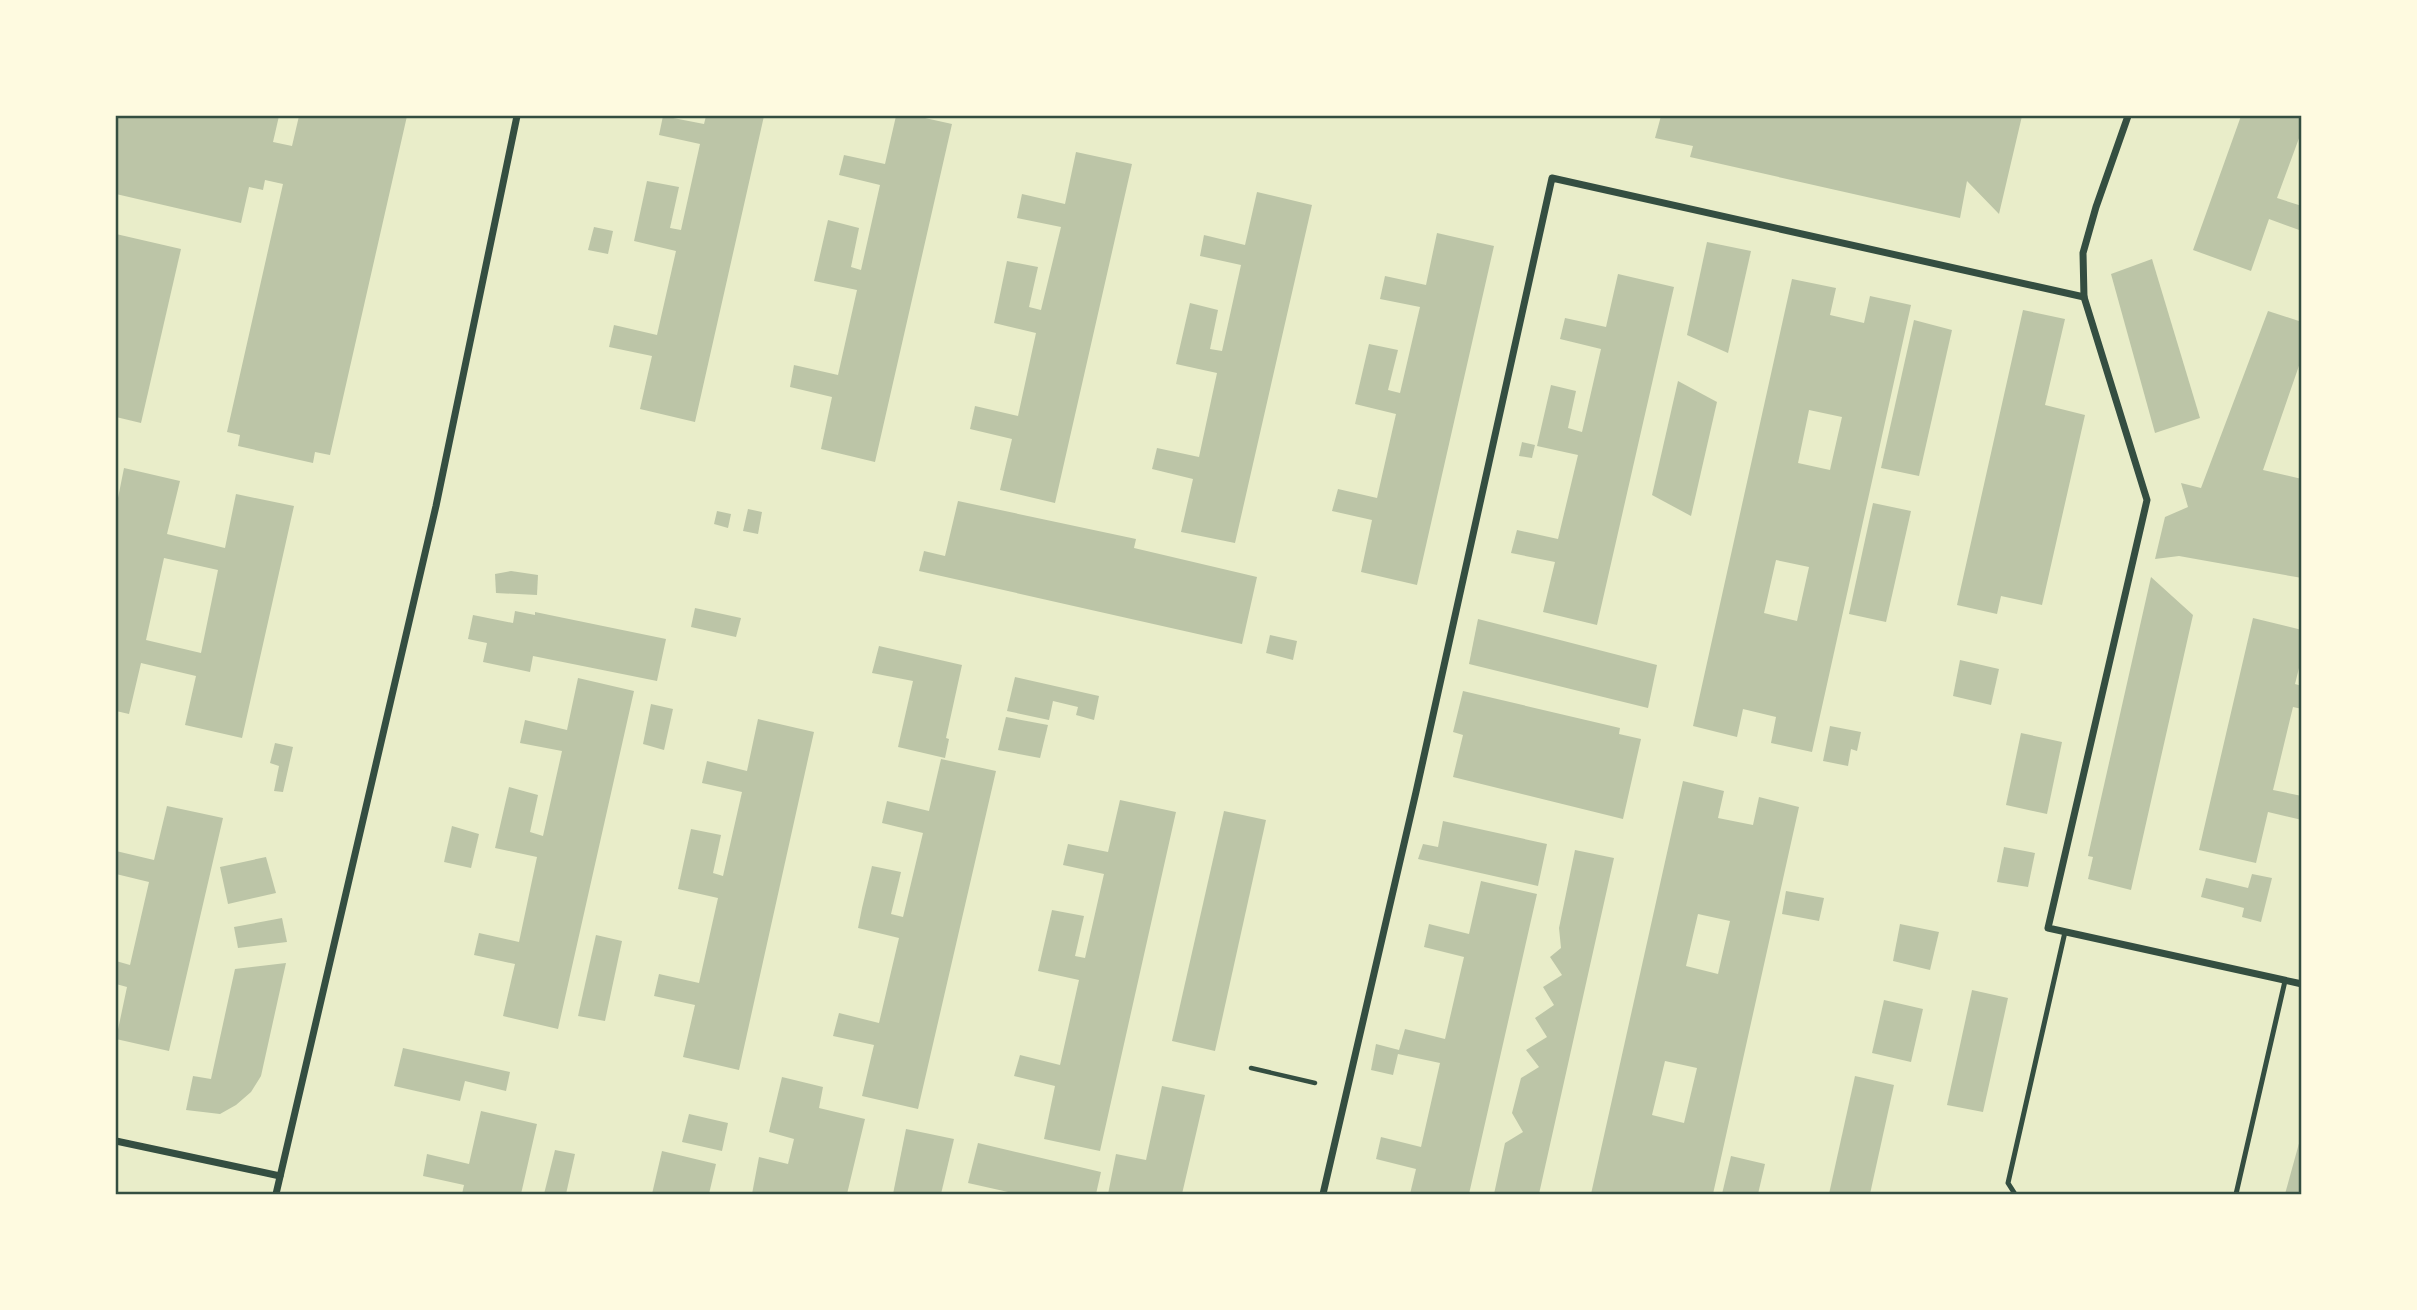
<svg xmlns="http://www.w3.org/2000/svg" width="2417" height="1310" viewBox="0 0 2417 1310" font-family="'PT Sans Narrow',sans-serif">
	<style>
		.building { fill: #bcc5a7; fill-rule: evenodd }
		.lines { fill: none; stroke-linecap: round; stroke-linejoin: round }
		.path { stroke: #344e41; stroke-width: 4.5 }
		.service { stroke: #344e41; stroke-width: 5 }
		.minor { stroke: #344e41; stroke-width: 7 }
		.neatline { fill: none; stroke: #344e41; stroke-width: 2.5 }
	</style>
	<rect width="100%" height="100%" fill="#e9edc9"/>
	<g class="building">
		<polygon points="116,116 279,116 273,142 292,146 299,116 407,116 330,455 315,452 313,463 238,446 240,435 227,432 283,184 265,180 263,190 249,187 241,223 116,194"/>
		<polygon points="663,116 704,124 706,116 764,116 695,422 640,409 652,356 609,347 614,325 657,335 676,251 634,241 647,181 679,187 670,228 681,230 700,144 659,135"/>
		<polygon points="896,116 916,116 952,124 875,462 821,449 832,397 790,387 794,365 838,375 857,290 814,281 828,220 859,228 851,267 861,270 880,185 839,175 844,155 885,164"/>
		<polygon points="1661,116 2022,116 1999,214 1967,181 1960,218 1690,157 1693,146 1655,138"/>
		<polygon points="2241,116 2302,116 2302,130 2277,198 2302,206 2302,231 2269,219 2251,271 2193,250"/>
		<polygon points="1076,152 1132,164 1055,503 1000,490 1012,439 970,429 975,406 1018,416 1036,333 994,323 1007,261 1038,267 1029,307 1041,310 1061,227 1017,218 1022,194 1065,204"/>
		<polygon points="1257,192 1312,205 1235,543 1181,532 1193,479 1152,469 1157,448 1199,457 1217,373 1176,364 1190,303 1218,310 1210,349 1222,351 1241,265 1200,256 1204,235 1245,245"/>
		<polygon points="594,227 613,231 608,254 588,250"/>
		<polygon points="1437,233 1494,246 1417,585 1361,572 1372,520 1332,511 1338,489 1377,498 1396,414 1355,404 1369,344 1398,350 1388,390 1400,393 1420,307 1380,299 1385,276 1426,285"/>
		<polygon points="116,234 181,249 141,423 116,417"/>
		<polygon points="1707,242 1751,251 1728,353 1687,335"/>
		<polygon points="2152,259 2200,418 2155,433 2111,274"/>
		<polygon points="1618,274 1674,287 1597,625 1543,612 1555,562 1511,553 1517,530 1558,539 1578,455 1537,446 1551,385 1576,391 1568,428 1582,432 1601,349 1560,339 1565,318 1606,327"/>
		<path d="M1792 279 1836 288 1830 315 1864 323 1870 296 1911 305 1812 752 1771 743 1776 717 1743 709 1737 737 1693 726ZM1809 410 1842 417 1830 470 1798 463ZM1776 560 1809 567 1797 621 1764 613Z"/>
		<polygon points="2023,310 2065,319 2045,405 2085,415 2042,605 2001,596 1997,614 1957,605"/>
		<polygon points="2268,311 2302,322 2302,357 2263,470 2302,479 2302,578 2179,556 2155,559 2165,517 2188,507 2181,483 2201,488"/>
		<polygon points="1914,320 1952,330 1919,476 1881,468"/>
		<polygon points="1678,381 1717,402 1691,516 1652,495"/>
		<polygon points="1522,442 1535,445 1532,458 1519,456"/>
		<path d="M124 468 180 481 167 534 225 548 236 494 294 506 242 738 185 725 196 676 141 663 129 714 116 711V508ZM164 558 218 570 201 653 146 640Z"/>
		<polygon points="958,501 1136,539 1134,548 1257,577 1242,644 919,571 924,551 945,556"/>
		<polygon points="1873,503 1911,511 1886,622 1849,614"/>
		<polygon points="748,509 762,512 758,534 743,531"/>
		<polygon points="717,511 731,514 728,528 714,524"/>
		<polygon points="511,571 538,575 537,595 496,593 495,574"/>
		<polygon points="2151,577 2193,615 2131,890 2088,879 2093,857 2088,856"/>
		<polygon points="695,608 741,618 736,637 691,627"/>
		<polygon points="515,611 535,615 535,612 666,639 657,681 533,656 530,672 483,662 487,643 468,639 473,615 513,623"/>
		<polygon points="2253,618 2302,630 2302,656 2295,684 2302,686 2302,709 2293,707 2273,790 2302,796 2302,820 2268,812 2256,863 2199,850"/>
		<polygon points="1478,619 1657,665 1648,708 1469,664"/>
		<polygon points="1270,635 1297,641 1293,660 1266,653"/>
		<polygon points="879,646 962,665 946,738 949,739 945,758 898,747 913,681 872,673"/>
		<polygon points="1960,660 1999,669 1991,705 1953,696"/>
		<polygon points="1015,677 1099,696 1094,720 1076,715 1078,707 1053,701 1049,720 1007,711"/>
		<polygon points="578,678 634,691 558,1029 503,1016 515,964 474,955 479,933 519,942 537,857 495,848 509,787 538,795 530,832 543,836 562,751 520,743 525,720 567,730"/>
		<polygon points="1463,691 1620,728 1619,734 1641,739 1623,819 1453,777 1463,735 1453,732"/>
		<polygon points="651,704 673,709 664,750 643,744"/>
		<polygon points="1006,717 1048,725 1040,758 998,750"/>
		<polygon points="758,719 814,732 739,1070 683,1057 695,1005 654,996 659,974 699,983 718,898 678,889 691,829 721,835 713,873 723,876 742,792 702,783 707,761 747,771"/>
		<polygon points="1830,726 1861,732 1857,751 1851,749 1848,766 1823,761"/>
		<polygon points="2021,733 2062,742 2047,814 2006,805"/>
		<polygon points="275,743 293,747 283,792 274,791 279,766 270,763"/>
		<polygon points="941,759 996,771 918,1109 862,1096 874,1045 833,1036 839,1013 879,1023 899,938 858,928 862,908 872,866 901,872 891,914 903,917 923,833 882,823 887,801 929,811"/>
		<path d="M1683 781 1724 791 1718 818 1753 825 1759 797 1799 807 1713 1194H1591ZM1698 914 1730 921 1718 974 1686 966ZM1665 1061 1697 1068 1684 1123 1652 1115Z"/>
		<polygon points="1120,800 1176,812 1100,1151 1044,1139 1055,1086 1014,1076 1020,1055 1060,1065 1079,980 1038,971 1052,910 1084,916 1075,956 1085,958 1104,874 1063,865 1068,844 1108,852"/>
		<polygon points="167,806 223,818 169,1051 116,1039 127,987 116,984 116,961 130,965 149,882 116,874 116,851 154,860"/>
		<polygon points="1224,811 1266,820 1215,1051 1172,1041"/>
		<polygon points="1443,821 1547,844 1538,886 1418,859 1423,844 1438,847"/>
		<polygon points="452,826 479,834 471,868 444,862"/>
		<polygon points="2004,847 2035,853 2028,887 1997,882"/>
		<polygon points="1575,850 1614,858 1539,1194 1494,1194 1505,1143 1523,1132 1512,1113 1521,1078 1539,1067 1526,1050 1547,1037 1535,1018 1554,1005 1543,987 1562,975 1550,957 1561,948 1559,928"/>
		<polygon points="266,857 276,893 228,904 220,867"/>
		<polygon points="2252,874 2272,878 2261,922 2242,917 2244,908 2201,897 2206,878 2248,888"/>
		<polygon points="1481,881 1537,894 1469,1194 1410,1194 1416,1169 1376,1159 1381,1137 1421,1147 1440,1063 1398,1054 1393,1075 1371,1070 1376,1044 1399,1050 1405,1029 1445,1039 1464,957 1424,947 1429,924 1469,934"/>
		<polygon points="1786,891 1824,898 1819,921 1782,914"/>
		<polygon points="282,918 287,942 238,948 234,927"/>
		<polygon points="1900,924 1939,932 1930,970 1893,961"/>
		<polygon points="596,935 622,941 605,1021 578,1016"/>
		<polygon points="286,963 261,1076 251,1092 236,1105 220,1114 186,1110 193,1076 211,1079 235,969"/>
		<polygon points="1972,990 2008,998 1983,1112 1947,1105"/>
		<polygon points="1884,1000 1923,1009 1911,1062 1872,1053"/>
		<polygon points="403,1048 510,1072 506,1091 465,1081 460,1101 394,1086"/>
		<polygon points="1855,1076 1894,1085 1870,1194 1829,1194"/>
		<polygon points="782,1077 823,1087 819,1108 865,1119 847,1194 752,1194 759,1157 788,1164 794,1139 769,1132"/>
		<polygon points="1162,1086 1205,1095 1182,1194 1108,1194 1116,1154 1146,1160"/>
		<polygon points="481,1111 537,1124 521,1194 462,1194 464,1185 423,1176 427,1154 469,1164"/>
		<polygon points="689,1114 728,1123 722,1151 682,1142"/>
		<polygon points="906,1129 954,1139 941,1194 893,1194"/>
		<polygon points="2301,1136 2302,1194 2285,1194"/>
		<polygon points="978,1143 1101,1172 1096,1194 1017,1194 968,1183"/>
		<polygon points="555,1150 575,1154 566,1194 544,1194"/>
		<polygon points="662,1151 716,1164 709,1194 652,1194"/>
		<polygon points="1731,1156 1765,1164 1758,1194 1722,1194"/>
	</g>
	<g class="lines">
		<polyline class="path" points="1251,1068 1315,1083"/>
		<g class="service">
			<polyline points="2015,1194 2008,1183 2065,932"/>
			<polyline points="2236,1194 2285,981"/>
		</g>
		<g class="minor">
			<polyline points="2128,116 2096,207 2083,253 2084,297 2147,500 2048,928 2302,984"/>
			<polyline points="116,1141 280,1176"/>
			<polyline points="276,1194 436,506 517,116"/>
			<polyline points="1323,1194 1416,792 1552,178 2084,297"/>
		</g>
	</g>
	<rect width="2417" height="1310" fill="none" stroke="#fefae0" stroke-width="234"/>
	<rect x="117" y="117" width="2183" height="1076" class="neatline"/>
</svg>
